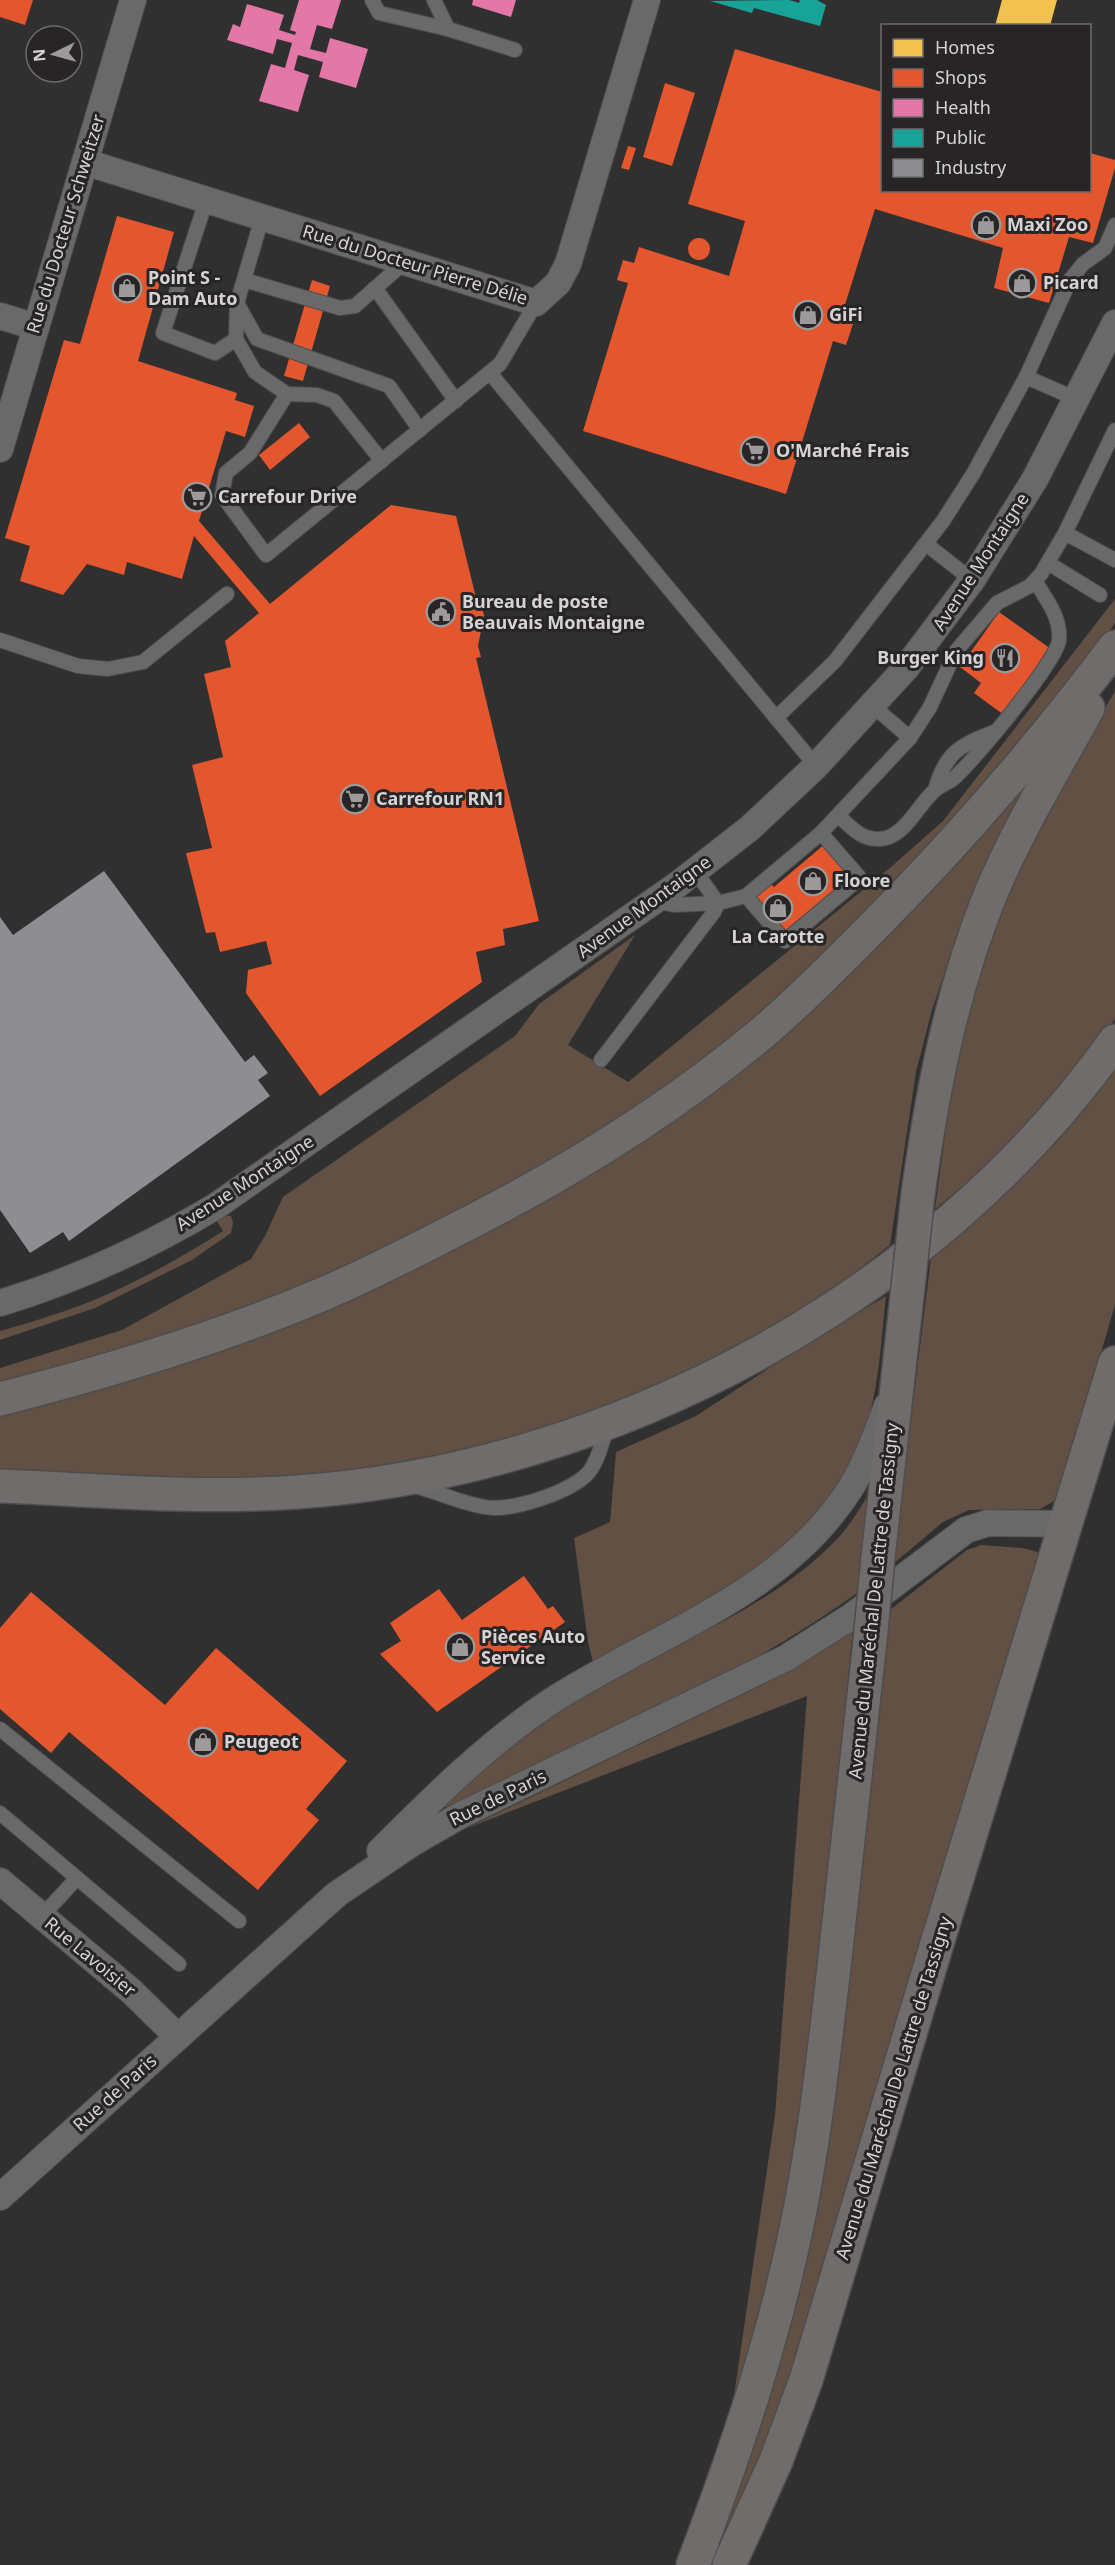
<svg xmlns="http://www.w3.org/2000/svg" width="1115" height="2565" viewBox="0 0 1115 2565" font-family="'Noto Sans',sans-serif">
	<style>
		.green { fill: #615043 }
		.homes { fill: #f2c14e }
		.shops { fill: #e4572e }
		.health { fill: #e377a8 }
		.public { fill: #17a398 }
		.industry { fill: #8d8d92 }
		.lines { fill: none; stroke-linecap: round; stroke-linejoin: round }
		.service-casing { stroke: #4e4d4d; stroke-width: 16 }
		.minor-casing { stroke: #4e4d4d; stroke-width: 28 }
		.secondary-casing { stroke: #4e4d4d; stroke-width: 36 }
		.service { stroke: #6a696a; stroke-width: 14 }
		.minor { stroke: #6a696a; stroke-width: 26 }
		.secondary { stroke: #716c6c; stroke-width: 33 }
		.secondary-bridge-casing { stroke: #4e4d4d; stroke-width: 36; stroke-linecap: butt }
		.secondary-bridge { stroke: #716c6c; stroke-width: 33 }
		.labels { text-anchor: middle; stroke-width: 6; stroke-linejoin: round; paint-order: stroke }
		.street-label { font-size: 18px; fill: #d5d3d4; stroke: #282526 }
		.poi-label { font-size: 18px; font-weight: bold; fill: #d5d3d4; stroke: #282526; text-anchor: start }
	</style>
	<rect width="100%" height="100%" fill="#313030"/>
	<g class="green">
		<polygon points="1115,599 1115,623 1085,665 931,851 750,1025 609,1129 516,1181 341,1271 130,1349 0,1384 0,1368 122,1330 251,1259 265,1236 283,1197 515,1036 539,1004 635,935 568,1045 628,1082 891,867 943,821"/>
		<polygon points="1115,691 1115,1019 1070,1080 981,1171 935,1209 955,1061 988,943 1019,868 1059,787"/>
		<polygon points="1056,745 983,870 957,935 932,1010 916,1072 890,1245 808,1309 723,1355 624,1402 557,1425 470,1449 391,1466 307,1477 230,1482 0,1473 0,1414 601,1168"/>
		<polygon points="1115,1063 1115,1305 1062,1485 1054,1501 1040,1509 969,1510 943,1522 893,1564 931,1258 967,1228 1055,1144"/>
		<path d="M223 1215 231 1216 233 1223 231 1233 192 1260 95 1308 0 1340V1331C21 1325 42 1319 62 1312 118 1293 173 1263 223 1231L215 1218Z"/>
		<path d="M886 1296C882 1332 880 1369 872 1405 842 1544 705 1601 593 1662L588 1642 574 1538 610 1522 616 1452 696 1416 789 1355Z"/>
		<path d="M873 1486 860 1591C734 1682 588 1743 449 1811L442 1803C489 1764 535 1724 587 1693 671 1643 769 1611 838 1538 852 1523 863 1504 873 1486Z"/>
		<polygon points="981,1545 1023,1548 1045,1554 790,2387 716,2565 706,2565 760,2405 886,1613 967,1550"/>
		<polygon points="853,1628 815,2005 781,2240 725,2443 735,2389 775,2115 807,1696 465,1829 768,1682 813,1657"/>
	</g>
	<polygon class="homes" points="1002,0 1057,0 1050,26 995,26"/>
	<g class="shops">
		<polygon points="0,0 33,0 25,25 0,17"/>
		<polygon points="735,49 882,92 882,190 1090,190 1090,153 1115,160 1115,168 1093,243 1069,237 1049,303 994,288 1003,248 875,209 843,311 856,315 846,345 833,341 786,494 583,431 628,283 617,280 623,260 634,263 639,247 729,276 745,221 688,204"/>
		<polygon points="665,83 695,93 672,166 643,157"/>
		<polygon points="628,146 636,148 629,170 621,168"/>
		<polygon points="117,216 174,232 138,361 237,393 235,400 254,406 245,437 226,431 199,521 270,604 391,505 456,516 478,606 481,605 484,615 478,646 481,657 476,658 539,921 503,929 505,945 476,952 482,982 320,1096 246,993 248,970 272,964 266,941 220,952 215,932 206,933 186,853 212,848 192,765 223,757 204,674 231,667 225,641 259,613 194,536 182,579 127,562 124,575 87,564 63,595 20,581 30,546 5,538 64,340 80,344"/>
		<circle cx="699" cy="249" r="11"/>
		<polygon points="312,280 330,286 303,381 284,376"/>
		<polygon points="299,423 310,437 270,470 259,455"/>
		<polygon points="999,612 1051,649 1004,715 974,693 981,683 960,667"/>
		<polygon points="826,843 853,875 786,932 756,896 771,884 774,887"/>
		<polygon points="524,1576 548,1609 553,1606 565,1622 437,1712 380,1654 401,1641 390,1623 439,1589 462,1620"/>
		<polygon points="31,1592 165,1705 216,1648 347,1761 306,1809 319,1820 258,1890 69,1732 51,1753 0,1709 0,1628"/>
	</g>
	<g class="health">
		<polygon points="299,0 341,0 332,29 317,25 310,49 326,53 330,38 368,49 356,88 319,77 323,62 298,55 294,70 309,75 298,112 259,101 271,64 285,68 292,43 277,39 273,54 227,40 233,24 240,27 247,4 284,15 279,30 295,35 296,32 290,30"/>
		<polygon points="473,0 516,0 511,17 472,5"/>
	</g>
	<polygon class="public" points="789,0 799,3 800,0 817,0 826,5 820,26 754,8 752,13 710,1"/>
	<polygon class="industry" points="104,871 245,1062 254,1055 268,1073 258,1080 270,1096 69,1241 63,1232 30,1253 0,1210 0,917 13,935"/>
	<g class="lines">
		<g class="service-casing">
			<g id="service">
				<polyline points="372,0 379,13 448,29 515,50"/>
				<polyline points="434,0 448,29"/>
				<polyline points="206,201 163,333 215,353 236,339"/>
				<polyline points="262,218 237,303 236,339 255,372 287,394 317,395 334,401 382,461"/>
				<polyline points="244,280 340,308 355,306 406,261"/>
				<polyline points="375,288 456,401"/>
				<polyline points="238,305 257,339 389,386 420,430"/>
				<polyline points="490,373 816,766"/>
				<polyline points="1026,377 1065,394 1079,395"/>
				<polyline points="287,394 250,453 226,473 222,495 266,555 500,364 536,303"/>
				<polyline points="1065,533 1115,560"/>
				<polyline points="926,544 972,580"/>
				<polyline points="1048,563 1100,595"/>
				<polyline points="0,640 78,666 108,669 143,662 227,594"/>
				<polyline points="873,706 910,738"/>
				<polyline points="776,718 835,661 943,521 973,474 1026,377 1070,280 1083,264 1105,248 1115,225"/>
				<path d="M935 790C945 753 960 745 994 732"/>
				<path d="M839 816C852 829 865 843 886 838 907 832 919 804 935 790 941 785 948 783 954 778 973 762 1058 660 1059 640 1061 617 1046 599 1035 581"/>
				<polyline points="746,896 785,941 860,878 821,833"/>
				<polyline points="654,901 674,905 718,903 695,871"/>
				<polyline points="601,1060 714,912 718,903 746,896 821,833 910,738 930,707 956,651 997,603 1030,586 1041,574 1065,533 1115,430"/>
				<path d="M414 1486C438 1492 461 1503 485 1507 511 1512 572 1492 589 1472 599 1459 603 1439 608 1424"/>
				<polyline points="0,1729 239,1921"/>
				<polyline points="0,1813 179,1964"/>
				<polyline points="42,1916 77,1878"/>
			</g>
		</g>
		<g class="minor-casing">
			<g id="minor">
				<polyline points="85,162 536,303 558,283 568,264 647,0"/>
				<polyline points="0,316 36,327"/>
				<polyline points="0,449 133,0"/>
				<path d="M0 1303C76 1280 148 1247 216 1206L677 885 750 828 816 766 906 668 972 580 1035 479 1115 323"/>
				<path d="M380 1851C433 1798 487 1744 550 1702 653 1635 781 1597 850 1489 866 1464 876 1434 887 1406"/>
				<polyline points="0,1881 131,1991 178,2037"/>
				<polyline points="0,2197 337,1894 414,1842 461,1815 786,1658 852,1616 966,1530 988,1523 1064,1524"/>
			</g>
		</g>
		<g class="secondary-casing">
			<g id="secondary">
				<path d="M918 1194C932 1093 951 993 989 898 1016 832 1054 770 1088 708"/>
				<path d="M0 1399C107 1372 213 1340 316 1297 367 1276 416 1250 465 1225 569 1172 671 1109 761 1034 798 1003 832 968 866 934 956 844 1039 748 1115 647"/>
				<path d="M0 1486C99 1490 199 1499 297 1492 611 1470 932 1299 1115 1041"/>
				<polyline points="878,1558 907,1296"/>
				<path d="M693 2565C736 2452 774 2339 798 2220 815 2137 824 2052 834 1967 846 1858 858 1750 870 1641"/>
				<polyline points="729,2565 776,2461 806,2380 939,1937 1115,1363"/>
			</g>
		</g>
		<use href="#service" class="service"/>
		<use href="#minor" class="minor"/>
		<use href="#secondary" class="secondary"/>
		<g class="secondary-bridge-casing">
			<g id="secondary-bridge">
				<polyline points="907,1296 918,1194"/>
				<polyline points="870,1641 878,1558"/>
			</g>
		</g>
		<use href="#secondary-bridge" class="secondary-bridge"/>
	</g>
	<defs>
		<g id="shop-ring" transform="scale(1.5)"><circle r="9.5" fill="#282526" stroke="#9c9a9b" stroke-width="1.5"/><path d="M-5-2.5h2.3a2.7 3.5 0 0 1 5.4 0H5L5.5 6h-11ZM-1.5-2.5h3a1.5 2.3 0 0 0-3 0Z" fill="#9c9a9b"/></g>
		<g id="supermarket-ring" transform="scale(1.5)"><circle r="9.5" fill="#282526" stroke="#9c9a9b" stroke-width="1.5"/><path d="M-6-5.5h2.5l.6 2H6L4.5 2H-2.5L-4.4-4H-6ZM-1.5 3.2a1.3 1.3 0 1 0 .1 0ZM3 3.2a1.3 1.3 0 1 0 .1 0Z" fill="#9c9a9b"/></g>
		<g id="civic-ring" transform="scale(1.5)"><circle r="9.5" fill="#282526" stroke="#9c9a9b" stroke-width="1.5"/><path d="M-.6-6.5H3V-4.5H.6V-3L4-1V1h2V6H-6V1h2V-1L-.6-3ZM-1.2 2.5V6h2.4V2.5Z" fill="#9c9a9b"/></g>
		<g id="restaurant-ring" transform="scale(1.5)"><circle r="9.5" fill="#282526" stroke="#9c9a9b" stroke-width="1.5"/><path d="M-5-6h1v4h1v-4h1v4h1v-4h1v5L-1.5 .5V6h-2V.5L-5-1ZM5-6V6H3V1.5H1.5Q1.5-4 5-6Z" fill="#9c9a9b"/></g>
	</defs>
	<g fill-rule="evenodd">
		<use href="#shop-ring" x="986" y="225"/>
		<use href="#shop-ring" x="1022" y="283"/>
		<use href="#shop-ring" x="127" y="288"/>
		<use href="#shop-ring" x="808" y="315"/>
		<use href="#supermarket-ring" x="755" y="451"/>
		<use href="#supermarket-ring" x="197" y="497"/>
		<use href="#civic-ring" x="441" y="612"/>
		<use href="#restaurant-ring" x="1005" y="658"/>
		<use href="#supermarket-ring" x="355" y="799"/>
		<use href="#shop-ring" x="813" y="881"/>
		<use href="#shop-ring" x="778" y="908"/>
		<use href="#shop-ring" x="460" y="1647"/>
		<use href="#shop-ring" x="203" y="1742"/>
	</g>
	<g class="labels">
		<g class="street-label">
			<text transform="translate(66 224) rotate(-73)" y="6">Rue du Docteur Schweitzer</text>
			<text transform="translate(415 265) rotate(17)" y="6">Rue du Docteur Pierre Délie</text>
			<text transform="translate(981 562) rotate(-57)" y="6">Avenue Montaigne</text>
			<text transform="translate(644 907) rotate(-36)" y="6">Avenue Montaigne</text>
			<text transform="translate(245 1183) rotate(-33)" y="6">Avenue Montaigne</text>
			<text transform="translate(874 1601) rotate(-84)" y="6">Avenue du Maréchal De Lattre de Tassigny</text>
			<text transform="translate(498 1798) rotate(-26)" y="6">Rue de Paris</text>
			<text transform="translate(90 1957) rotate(40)" y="6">Rue Lavoisier</text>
			<text transform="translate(894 2088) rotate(-73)" y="6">Avenue du Maréchal De Lattre de Tassigny</text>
			<text transform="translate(115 2093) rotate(-42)" y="6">Rue de Paris</text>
		</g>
		<g class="poi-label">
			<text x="1007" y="231">Maxi Zoo</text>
			<text x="148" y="284">Point S -<tspan x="148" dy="21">Dam Auto</tspan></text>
			<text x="1043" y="289">Picard</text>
			<text x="829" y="321">GiFi</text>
			<text x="776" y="457">O'Marché Frais</text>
			<text x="218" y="503">Carrefour Drive</text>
			<text x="462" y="608">Bureau de poste<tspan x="462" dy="21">Beauvais Montaigne</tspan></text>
			<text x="984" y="664" text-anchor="end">Burger King</text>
			<text x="376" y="805">Carrefour RN1</text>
			<text x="834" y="887">Floore</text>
			<text x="778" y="943" text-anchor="middle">La Carotte</text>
			<text x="481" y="1643">Pièces Auto<tspan x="481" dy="21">Service</tspan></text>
			<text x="224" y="1748">Peugeot</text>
		</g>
	</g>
	<rect x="881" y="24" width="210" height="168" fill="#282526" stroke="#6d6b6c" stroke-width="1.5"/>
	<rect x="893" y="39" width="30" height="18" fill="#f2c14e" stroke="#6d6b6c" stroke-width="1.5"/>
	<text x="935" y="54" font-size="18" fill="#d5d3d4">Homes</text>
	<rect x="893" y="69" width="30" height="18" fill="#e4572e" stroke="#6d6b6c" stroke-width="1.5"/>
	<text x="935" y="84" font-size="18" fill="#d5d3d4">Shops</text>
	<rect x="893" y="99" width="30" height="18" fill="#e377a8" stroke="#6d6b6c" stroke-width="1.5"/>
	<text x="935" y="114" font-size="18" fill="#d5d3d4">Health</text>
	<rect x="893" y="129" width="30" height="18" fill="#17a398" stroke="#6d6b6c" stroke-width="1.5"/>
	<text x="935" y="144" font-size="18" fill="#d5d3d4">Public</text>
	<rect x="893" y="159" width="30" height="18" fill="#8d8d92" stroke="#6d6b6c" stroke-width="1.5"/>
	<text x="935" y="174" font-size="18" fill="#d5d3d4">Industry</text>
	<g transform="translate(54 54) rotate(265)"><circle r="28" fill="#282526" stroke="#6d6b6c" stroke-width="1.5"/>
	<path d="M0-4.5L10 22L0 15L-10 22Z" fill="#9c9a9b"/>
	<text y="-9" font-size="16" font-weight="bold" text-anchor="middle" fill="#d5d3d4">N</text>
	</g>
</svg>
